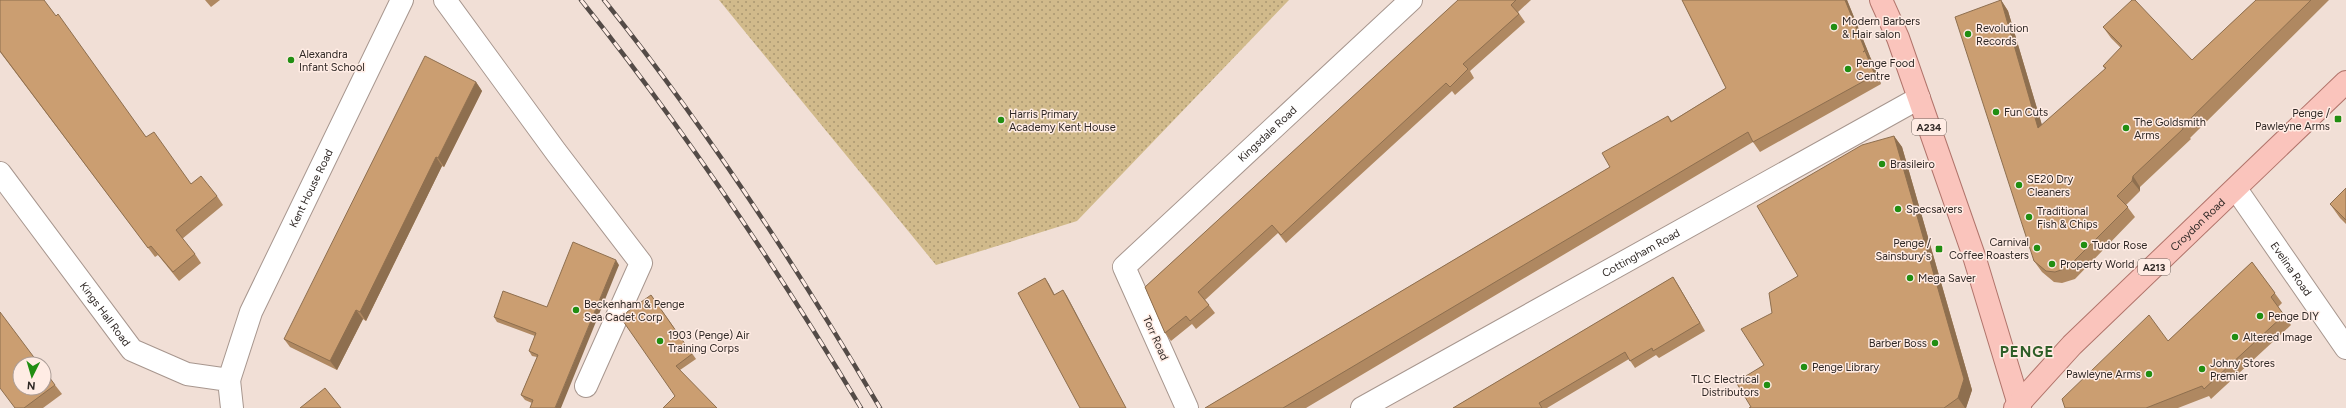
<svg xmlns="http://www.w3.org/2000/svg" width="2346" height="408" viewBox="0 0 2346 408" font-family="Figtree,sans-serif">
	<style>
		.green { fill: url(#green-dots) }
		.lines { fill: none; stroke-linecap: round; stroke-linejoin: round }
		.street-casing { stroke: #a7968e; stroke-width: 24 }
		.secondary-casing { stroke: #a7968e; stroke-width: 24 }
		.primary-casing { stroke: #b1746b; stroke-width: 24 }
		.street { stroke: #fff; stroke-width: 22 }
		.secondary { stroke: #fff; stroke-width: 22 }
		.primary { stroke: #fac4bc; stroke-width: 22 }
		.rail-casing { stroke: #544b47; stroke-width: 4.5 }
		.rail { stroke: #ffece4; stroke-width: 3; stroke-dasharray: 9; stroke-linecap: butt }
		.wall { fill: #af8861 }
		.shaded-wall { fill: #8e6f4f }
		.building { fill: #cb9e71; stroke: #8e6f4f }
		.poi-dot { fill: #218e12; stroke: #ffece4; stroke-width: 1.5 }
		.labels { text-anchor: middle; stroke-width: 3; stroke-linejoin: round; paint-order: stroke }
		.shield { fill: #ffece4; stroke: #6e645f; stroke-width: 1 }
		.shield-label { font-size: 10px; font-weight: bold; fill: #302926 }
		.poi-label { font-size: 11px; fill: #302926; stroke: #ffece4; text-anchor: start }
		.street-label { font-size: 11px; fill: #302926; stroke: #ffece4 }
		.district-label { font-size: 15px; font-weight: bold; letter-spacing: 1px; fill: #2d5e27; stroke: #ffece4 }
	</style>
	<defs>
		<pattern id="green-dots" width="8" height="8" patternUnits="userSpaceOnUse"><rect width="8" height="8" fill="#d1ba8b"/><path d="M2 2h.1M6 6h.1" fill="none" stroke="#aa9771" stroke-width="1.8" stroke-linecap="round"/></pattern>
	</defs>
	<rect width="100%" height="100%" fill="#f1dfd6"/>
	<polygon class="green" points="719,0 1289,0 1077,221 936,265"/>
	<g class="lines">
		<g class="street-casing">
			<g id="street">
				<polyline points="445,0 556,152 641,263 586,386"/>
				<path id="s1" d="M2236 189 2346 348"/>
				<path id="s2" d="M1187 408 1124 267 1411 0"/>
				<path id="s3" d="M1362 408 1919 98"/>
			</g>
		</g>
		<g class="secondary-casing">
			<g id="secondary">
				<path id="s4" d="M0 173 132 350 187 374 229 380 232 408"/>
				<path id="s5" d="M229 380 251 312 402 0"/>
			</g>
		</g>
		<g class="primary-casing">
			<g id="primary">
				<polyline points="1881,0 1898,38 1974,256 2020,408"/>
				<path id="s6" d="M2015 408 2072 345 2346 82"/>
			</g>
		</g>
		<use href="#street" class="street"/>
		<use href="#secondary" class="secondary"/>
		<use href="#primary" class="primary"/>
		<g class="rail-casing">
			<g id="rail">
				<path d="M581 0C684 129 776 266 861 408"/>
				<path d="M604 0C707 128 797 267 880 408"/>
			</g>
		</g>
		<use href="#rail" class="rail"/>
	</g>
	<g class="wall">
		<polygon points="0,0 56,16 146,137 191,184 217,196 223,205 182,239 195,254 201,263 179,281 158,255 155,257 0,52"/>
		<polygon points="205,0 220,0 211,7"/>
		<polygon points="1458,0 1531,0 1518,12 1525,22 1470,71 1474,78 1455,95 1452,91 1286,243 1278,233 1205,300 1215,313 1196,329 1192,324 1171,341 1165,333 1145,287"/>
		<polygon points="1682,0 1847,0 1881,84 1760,152 1753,142 1306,408 1205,408 1610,167 1668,116 1672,121 1726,88"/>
		<polygon points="2001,0 2008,11 2042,125 2105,69 2103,66 2121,48 2111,38 2103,27 2192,60 2256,0 2329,0 2190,138 2191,139 2140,187 2140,191 2126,205 2135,217 2075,279 2062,283 2054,282 2042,272 2034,261"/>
		<polygon points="476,82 482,91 444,167 442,166 366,321 363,319 337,370 290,347 284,339"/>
		<polygon points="1894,136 1902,147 1972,390 1966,408 1749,408 1751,407 1764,365 1772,313"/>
		<polygon points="2346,188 2346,224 2340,218 2330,204"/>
		<polygon points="2252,262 2282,303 2278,307 2291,325 2211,399 2209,396 2178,408 2065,408 2168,341"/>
		<polygon points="619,265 532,403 525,400 521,395 537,357 532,356 529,351 535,336 497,322 494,317 547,307"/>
		<polygon points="1673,277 1678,285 1705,331 1659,358 1656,355 1635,368 1629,359 1547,408 1453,408"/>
		<polygon points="651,295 696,359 680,370 675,396"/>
		<polygon points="55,385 62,394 43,408 15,408"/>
	</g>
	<g class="shaded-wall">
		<polygon points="1845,0 1847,0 1871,59 1865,50"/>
		<polygon points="2001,0 2008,11 2046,139 2038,128"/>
		<polygon points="1865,51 1872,60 1881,84 1875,75"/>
		<polygon points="476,82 482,91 444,167 438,158"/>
		<polygon points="1894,136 1902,147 1972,390 1966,408 1965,408 1958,398"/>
		<polygon points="436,157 442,166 366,321 360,312"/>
		<polygon points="2133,176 2140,187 2140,191 2132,181"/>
		<polygon points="616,260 619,265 561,408 555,408"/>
		<polygon points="1673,277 1678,285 1705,331 1700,323"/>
		<polygon points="1045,278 1049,284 1058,301 1054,295"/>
		<polygon points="1063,290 1067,296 1126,408"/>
		<polygon points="356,310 363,319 337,370 330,361"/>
	</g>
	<g class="building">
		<polygon points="0,0 44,0 56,16 58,14 146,137 154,132 191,184 201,176 217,196 176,230 195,254 173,272 151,246 148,248 0,51"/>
		<polygon points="1458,0 1516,0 1511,5 1519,14 1463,64 1468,69 1450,87 1446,83 1281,235 1272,225 1198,292 1209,305 1190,321 1186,316 1165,333 1145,287"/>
		<polygon points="1682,0 1845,0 1865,50 1863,52 1865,51 1875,75 1753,142 1748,132 1283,408 1205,408 1610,167 1602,153 1668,116 1671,122 1726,88"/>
		<polygon points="2001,0 2038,128 2106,68 2103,66 2122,46 2103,27 2132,0 2135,0 2192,60 2256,0 2311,0 2182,127 2183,129 2133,176 2132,181 2117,196 2128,207 2067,268 2055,272 2046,271 2034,261 1955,17"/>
		<polygon points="425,56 476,82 438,158 436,157 360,312 356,310 330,361 284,339"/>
		<polygon points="1894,136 1964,379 1958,398 1944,408 1749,408 1751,407 1736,382 1764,365 1741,329 1772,313 1769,293 1798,276 1757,206 1862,145"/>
		<polygon points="2346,188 2346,220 2330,204"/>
		<polygon points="573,242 616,260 555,408 530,408 533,400 521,395 538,355 529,351 536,333 494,317 503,291 547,307"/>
		<polygon points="2252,262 2275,293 2271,297 2284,315 2204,389 2202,386 2146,408 2065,408 2062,399 2149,315 2168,341"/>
		<polygon points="1673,277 1700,323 1653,351 1652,348 1630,361 1625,352 1539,403 1542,408 1453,408"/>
		<polygon points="1045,278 1054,295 1063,290 1126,408 1080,408 1018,293"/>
		<polygon points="651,295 692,354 676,366 717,408 663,408 675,396 623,321 627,312"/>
		<polygon points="0,312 39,364 20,364 20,388 44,388 44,370 55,385 24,408 15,408 0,388"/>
		<polygon points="325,388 341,408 300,408"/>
	</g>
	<g class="poi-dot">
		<circle cx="1834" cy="27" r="4"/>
		<circle cx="1968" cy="34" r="4"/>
		<circle cx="291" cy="60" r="4"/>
		<circle cx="1848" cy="69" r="4"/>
		<circle cx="1996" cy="112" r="4"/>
		<rect x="2334" y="115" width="8" height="8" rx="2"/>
		<circle cx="1001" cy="120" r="4"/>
		<circle cx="2126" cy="128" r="4"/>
		<circle cx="1882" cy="164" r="4"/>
		<circle cx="2019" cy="185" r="4"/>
		<circle cx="1898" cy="209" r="4"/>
		<circle cx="2029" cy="217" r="4"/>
		<circle cx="2084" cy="245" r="4"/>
		<circle cx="2037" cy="248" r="4"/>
		<rect x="1935" y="245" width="8" height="8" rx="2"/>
		<circle cx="2052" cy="264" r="4"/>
		<circle cx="1910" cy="278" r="4"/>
		<circle cx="576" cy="310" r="4"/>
		<circle cx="2260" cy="316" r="4"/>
		<circle cx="2235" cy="337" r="4"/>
		<circle cx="660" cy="341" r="4"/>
		<circle cx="1935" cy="343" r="4"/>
		<circle cx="1804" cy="367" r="4"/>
		<circle cx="2202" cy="369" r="4"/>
		<circle cx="2149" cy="374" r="4"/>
		<circle cx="1767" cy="385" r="4"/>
	</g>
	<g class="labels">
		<g class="shield">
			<rect x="1912" y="119" width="34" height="16" rx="3"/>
			<rect x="2138" y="259" width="32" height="16" rx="3"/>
		</g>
		<g class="shield-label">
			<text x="1929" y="131">A234</text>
			<text x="2154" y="271">A213</text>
		</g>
		<g class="poi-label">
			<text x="1842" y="25">Modern Barbers<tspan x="1842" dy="13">&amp; Hair salon</tspan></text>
			<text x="1976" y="32">Revolution<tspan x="1976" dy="13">Records</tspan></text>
			<text x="299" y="58">Alexandra<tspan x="299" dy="13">Infant School</tspan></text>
			<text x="1856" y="67">Penge Food<tspan x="1856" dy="13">Centre</tspan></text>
			<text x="2004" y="116">Fun Cuts</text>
			<text x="2330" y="117" text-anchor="end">Penge /<tspan x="2330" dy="13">Pawleyne Arms</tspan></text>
			<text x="1009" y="118">Harris Primary<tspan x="1009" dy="13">Academy Kent House</tspan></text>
			<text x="2134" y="126">The Goldsmith<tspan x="2134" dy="13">Arms</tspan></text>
			<text x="1890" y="168">Brasileiro</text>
			<text x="2027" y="183">SE20 Dry<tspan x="2027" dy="13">Cleaners</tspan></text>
			<text x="1906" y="213">Specsavers</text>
			<text x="2037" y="215">Traditional<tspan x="2037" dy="13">Fish &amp; Chips</tspan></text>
			<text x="2029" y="246" text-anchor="end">Carnival<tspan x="2029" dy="13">Coffee Roasters</tspan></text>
			<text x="1931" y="247" text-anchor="end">Penge /<tspan x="1931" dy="13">Sainsbury's</tspan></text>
			<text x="2092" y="249">Tudor Rose</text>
			<text x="2060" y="268">Property World</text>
			<text x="1918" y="282">Mega Saver</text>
			<text x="584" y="308">Beckenham &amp; Penge<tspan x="584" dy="13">Sea Cadet Corp</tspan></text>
			<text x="2268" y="320">Penge DIY</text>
			<text x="668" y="339">1903 (Penge) Air<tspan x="668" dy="13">Training Corps</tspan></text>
			<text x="2243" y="341">Altered Image</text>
			<text x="1927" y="347" text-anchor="end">Barber Boss</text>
			<text x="2210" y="367">Johny Stores<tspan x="2210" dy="13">Premier</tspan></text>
			<text x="1812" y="371">Penge Library</text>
			<text x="2141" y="378" text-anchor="end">Pawleyne Arms</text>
			<text x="1759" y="383" text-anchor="end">TLC Electrical<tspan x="1759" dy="13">Distributors</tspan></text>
		</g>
		<g class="street-label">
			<text dy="4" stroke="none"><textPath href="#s2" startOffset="350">Kingsdale Road</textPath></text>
			<text dy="4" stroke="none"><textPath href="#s5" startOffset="209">Kent House Road</textPath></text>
			<text dy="4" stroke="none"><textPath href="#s6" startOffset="259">Croydon Road</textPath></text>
			<text dy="4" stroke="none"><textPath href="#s3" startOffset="319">Cottingham Road</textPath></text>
			<text dy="4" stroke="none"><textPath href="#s1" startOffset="97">Evelina Road</textPath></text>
			<text dy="4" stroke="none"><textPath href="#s4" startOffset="176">Kings Hall Road</textPath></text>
			<text transform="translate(1156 338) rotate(66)" y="4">Torr Road</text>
		</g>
		<g class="district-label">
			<text x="2027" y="357">PENGE</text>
		</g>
	</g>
	<g transform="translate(32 376) rotate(185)"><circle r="19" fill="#ffece4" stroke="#ac9e98"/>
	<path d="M0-3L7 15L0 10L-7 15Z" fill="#218e12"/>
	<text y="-6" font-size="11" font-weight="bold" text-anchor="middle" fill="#302926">N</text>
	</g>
</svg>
